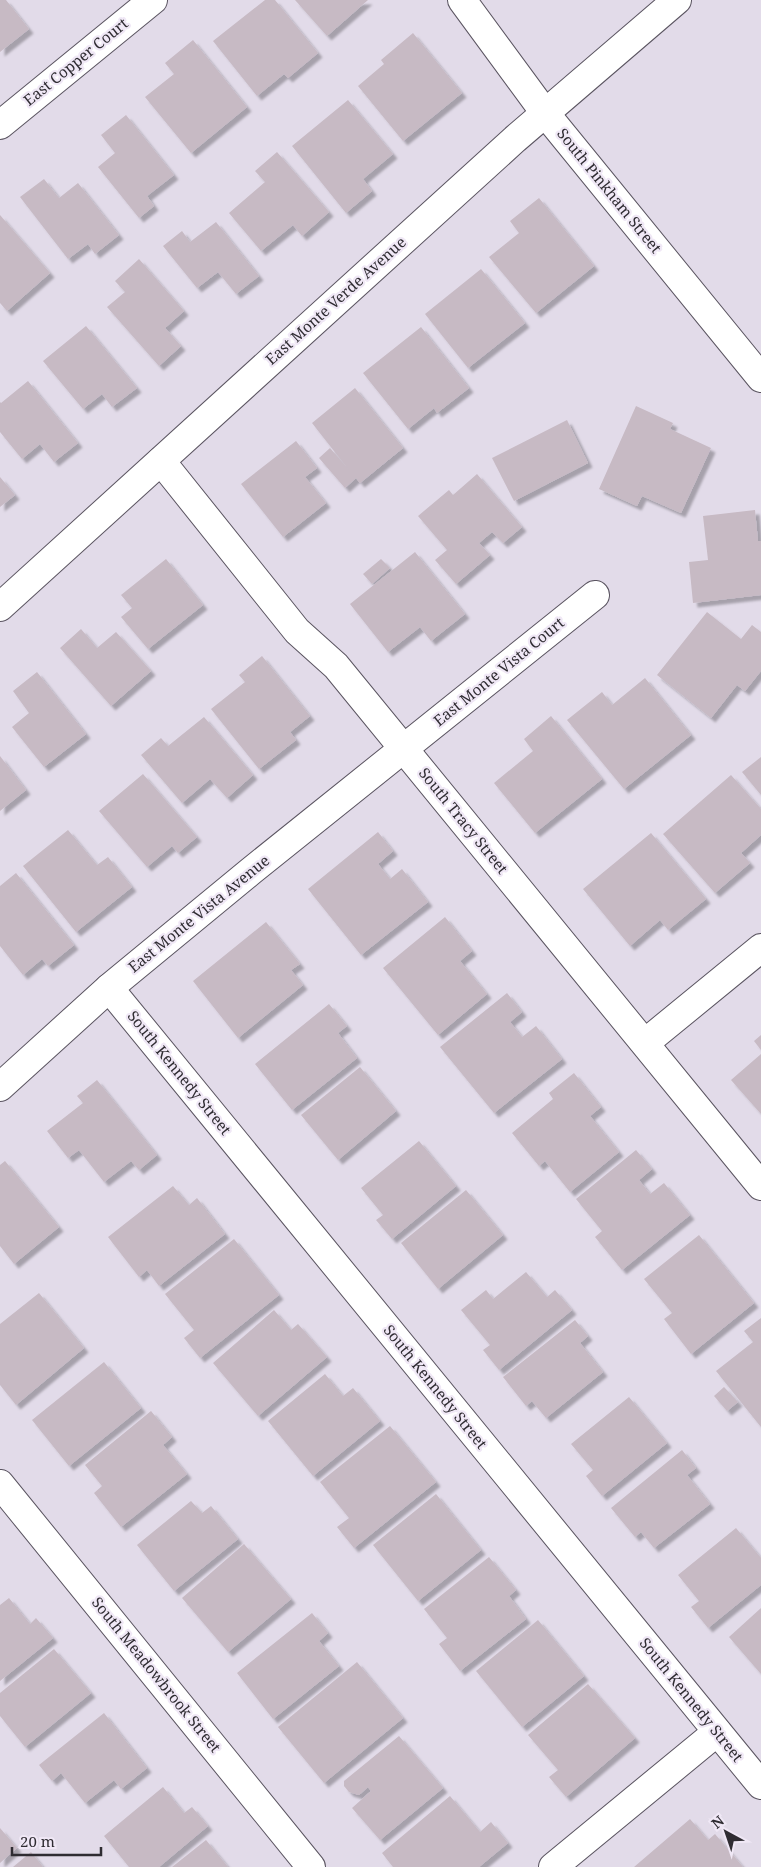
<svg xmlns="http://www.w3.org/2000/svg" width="761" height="1867" viewBox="0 0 761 1867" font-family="'Noto Serif',serif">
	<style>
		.building { fill: #c7bac4; filter: url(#shadow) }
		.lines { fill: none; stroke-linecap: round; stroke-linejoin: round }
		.minor-casing { stroke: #5a5460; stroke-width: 30 }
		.minor { stroke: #fff; stroke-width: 28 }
		.labels { text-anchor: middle; stroke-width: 4.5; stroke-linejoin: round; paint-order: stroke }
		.street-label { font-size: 15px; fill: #2f2c32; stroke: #f0e8f6 }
	</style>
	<defs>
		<filter id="shadow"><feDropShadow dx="4.5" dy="4.5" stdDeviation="1" flood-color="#0004"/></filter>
	</defs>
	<rect width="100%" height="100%" fill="#e2dbe9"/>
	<g class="building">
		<polygon points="0,0 6,0 29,29 0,52"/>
		<polygon points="265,0 275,0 318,53 288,78 284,74 257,96 213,41"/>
		<polygon points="295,0 368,0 327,36"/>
		<polygon points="413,33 462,93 403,141 358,86 384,64 381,60"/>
		<polygon points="193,40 247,107 191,153 145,97 174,74 165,63"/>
		<polygon points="348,100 393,154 363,179 372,191 346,213 292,146"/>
		<polygon points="126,115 174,175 147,196 154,206 139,218 98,167 115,153 101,135"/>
		<polygon points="277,152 329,212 302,236 293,225 261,251 229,213 265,182 255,171"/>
		<polygon points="44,179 59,198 78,183 119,235 95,254 88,244 68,259 20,197"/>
		<polygon points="539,198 594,266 536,313 489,257 519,233 510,221"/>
		<polygon points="0,215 50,273 7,311 0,303"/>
		<polygon points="216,222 259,276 236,294 218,272 197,288 163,246 182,231 190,242"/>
		<polygon points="139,259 184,311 165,328 181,346 159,366 107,307 125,292 115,281"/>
		<polygon points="481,269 525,323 468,368 425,314"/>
		<polygon points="86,326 137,388 112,407 102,394 83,409 43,361"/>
		<polygon points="421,327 469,388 437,413 434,408 408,429 363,373"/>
		<polygon points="28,381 78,443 54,462 40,444 22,459 0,432 0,402 1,403"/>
		<polygon points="355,388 403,448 360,483 356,478 345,488 319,458 330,448 349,470 312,423"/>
		<polygon points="636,406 673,423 670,429 711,448 681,513 642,496 637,506 599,489"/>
		<polygon points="567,420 588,463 514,501 492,458"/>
		<polygon points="296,441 317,468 305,477 326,503 283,537 241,484"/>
		<polygon points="477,474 522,527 503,543 492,532 479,543 490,555 456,584 435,560 447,550 418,516 449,490 453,495"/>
		<polygon points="0,477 15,495 0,507"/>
		<polygon points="755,510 758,541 761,541 761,595 693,603 689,562 708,560 703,516"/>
		<polygon points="415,552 465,614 431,641 420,627 388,652 350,604"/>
		<polygon points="166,559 203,605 148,649 121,617 132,608 121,595"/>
		<polygon points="381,559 390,568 372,584 363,574"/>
		<polygon points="707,612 741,639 752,625 761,632 761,671 745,691 737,685 711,718 657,675"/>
		<polygon points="81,629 97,648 116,632 151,671 111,706 60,648"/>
		<polygon points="262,656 310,716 290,732 296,740 259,769 211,709 245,682 239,675"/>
		<polygon points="37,672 86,734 44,767 12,727 29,713 13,691"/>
		<polygon points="645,678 691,735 624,789 567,720 602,692 612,705"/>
		<polygon points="551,716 602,779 535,833 494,783 533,751 524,739"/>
		<polygon points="204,717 253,775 227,798 210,779 182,803 141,755 161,738 168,746"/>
		<polygon points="0,756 26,790 0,811"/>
		<polygon points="761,757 761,795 742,772"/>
		<polygon points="143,774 197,837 178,853 172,846 147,867 99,811"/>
		<polygon points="731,775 761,809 761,835 741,853 750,863 715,893 663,834"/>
		<polygon points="68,830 97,865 108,857 132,887 76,932 23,866"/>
		<polygon points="378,832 393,851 378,864 390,879 402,869 428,902 361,955 308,889"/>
		<polygon points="651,833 706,899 668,930 660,920 630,946 583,889"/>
		<polygon points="16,873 74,945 48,966 42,959 23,975 0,946 0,886"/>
		<polygon points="445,917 472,951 460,961 487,994 438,1035 383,968"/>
		<polygon points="266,922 300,964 291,970 303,985 238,1038 193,981"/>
		<polygon points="507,993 522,1012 510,1022 522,1037 536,1026 562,1059 494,1113 440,1047"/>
		<polygon points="329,1004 347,1026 338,1033 357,1058 292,1110 255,1064"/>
		<polygon points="761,1035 761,1050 754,1041"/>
		<polygon points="761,1054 761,1114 731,1080"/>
		<polygon points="360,1067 396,1111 338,1160 301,1115"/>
		<polygon points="574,1073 601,1107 590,1116 619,1152 570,1192 545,1161 539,1166 512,1133 553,1099 549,1093"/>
		<polygon points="97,1080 157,1155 139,1170 131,1161 104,1182 79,1150 68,1158 47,1131 83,1103 77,1096"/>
		<polygon points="419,1141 456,1186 392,1239 376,1220 383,1215 361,1188"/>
		<polygon points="636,1150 652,1169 639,1180 650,1194 664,1183 690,1215 622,1270 595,1237 602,1231 576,1199"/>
		<polygon points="5,1161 59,1227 14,1264 0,1246 0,1165"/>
		<polygon points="173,1186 189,1205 197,1198 225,1234 159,1286 147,1270 139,1277 108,1237"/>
		<polygon points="466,1190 503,1235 438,1289 401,1243"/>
		<polygon points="699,1235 754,1303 691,1354 664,1319 672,1313 644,1279"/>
		<polygon points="234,1239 279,1295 200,1358 184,1338 194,1330 165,1294"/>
		<polygon points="526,1272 547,1297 555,1290 572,1310 499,1370 483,1350 490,1345 461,1310 486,1290 493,1299"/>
		<polygon points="39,1293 84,1348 16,1405 0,1385 0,1324"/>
		<polygon points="274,1310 291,1330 298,1324 327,1357 258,1416 213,1363"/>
		<polygon points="761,1318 761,1427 716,1371 753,1342 744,1331"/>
		<polygon points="575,1320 588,1336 580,1343 603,1372 546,1418 532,1401 526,1406 503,1377"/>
		<polygon points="104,1362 141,1408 69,1466 32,1420"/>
		<polygon points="325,1374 343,1396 353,1388 380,1421 313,1476 268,1421"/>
		<polygon points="724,1387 738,1402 727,1411 714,1396"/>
		<polygon points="629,1397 667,1443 602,1496 586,1476 593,1470 571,1444"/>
		<polygon points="151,1411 172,1437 163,1445 187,1474 121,1527 94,1493 102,1486 85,1465"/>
		<polygon points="390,1426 436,1482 354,1548 337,1527 349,1518 320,1482"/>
		<polygon points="682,1450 696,1468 687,1475 710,1504 654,1548 641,1532 635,1537 611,1508"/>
		<polygon points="436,1494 481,1550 418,1601 373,1545"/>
		<polygon points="191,1501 202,1513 211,1506 238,1539 174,1591 137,1545"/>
		<polygon points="736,1528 761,1558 761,1585 708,1628 691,1607 699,1601 678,1575"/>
		<polygon points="244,1544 291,1599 228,1652 182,1598"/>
		<polygon points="489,1557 516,1590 509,1596 526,1619 460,1671 439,1644 447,1638 424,1609"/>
		<polygon points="9,1598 30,1624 36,1618 53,1638 0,1681 0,1605"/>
		<polygon points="761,1608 761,1674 729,1637"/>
		<polygon points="312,1613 328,1633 319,1641 339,1666 273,1719 237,1673"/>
		<polygon points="538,1620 584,1676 522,1727 476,1671"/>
		<polygon points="54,1649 91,1693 25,1747 0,1716 0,1693"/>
		<polygon points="357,1662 403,1718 324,1783 278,1727"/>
		<polygon points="588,1684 635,1738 566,1797 549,1777 558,1770 528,1735"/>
		<polygon points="104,1713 147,1768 121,1789 114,1780 85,1803 61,1773 52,1781 39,1765"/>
		<polygon points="399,1736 443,1788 380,1840 352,1808 371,1791 368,1787 359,1795 349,1792 344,1786 344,1781"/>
		<polygon points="163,1787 184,1813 192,1807 208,1826 159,1867 129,1867 104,1836"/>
		<polygon points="450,1796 480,1832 491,1822 508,1843 479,1867 393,1867 382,1853"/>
		<polygon points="690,1819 708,1840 715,1834 743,1867 634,1867"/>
		<polygon points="0,1828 17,1848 0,1863"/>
		<polygon points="206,1840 228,1867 172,1867"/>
		<polygon points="31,1852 43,1867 13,1867"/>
	</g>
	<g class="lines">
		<g class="minor-casing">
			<g id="minor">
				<polyline points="462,0 545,113 761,378"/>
				<polyline points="0,125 153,0"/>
				<polyline points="161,461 297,631 336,666 761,1186"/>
				<polyline points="0,607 515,139 677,0"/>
				<polyline points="109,988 761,1785"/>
				<polyline points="645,1043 761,948"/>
				<polyline points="0,1087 109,988 251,871 595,595"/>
				<polyline points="0,1484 311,1867"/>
				<polyline points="553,1867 717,1732"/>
			</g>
		</g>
		<use href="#minor" class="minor"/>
	</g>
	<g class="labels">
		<g class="street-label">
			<text transform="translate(76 62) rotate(-39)" y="5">East Copper Court</text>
			<text transform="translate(609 191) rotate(51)" y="5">South Pinkham Street</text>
			<text transform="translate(336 301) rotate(-42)" y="5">East Monte Verde Avenue</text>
			<text transform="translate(499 672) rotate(-39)" y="5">East Monte Vista Court</text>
			<text transform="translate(463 821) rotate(51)" y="5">South Tracy Street</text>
			<text transform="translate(199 914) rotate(-39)" y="5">East Monte Vista Avenue</text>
			<text transform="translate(179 1073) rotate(51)" y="5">South Kennedy Street</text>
			<text transform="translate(435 1387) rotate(51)" y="5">South Kennedy Street</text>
			<text transform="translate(156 1675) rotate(51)" y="5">South Meadowbrook Street</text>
			<text transform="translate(691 1700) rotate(51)" y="5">South Kennedy Street</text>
		</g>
	</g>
	<g transform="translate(726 1832) rotate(320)" stroke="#f0e8f6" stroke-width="4" paint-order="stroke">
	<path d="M0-4L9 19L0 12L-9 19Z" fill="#2f2c32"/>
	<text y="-8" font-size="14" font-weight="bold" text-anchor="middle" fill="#2f2c32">N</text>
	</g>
	<path d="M12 1847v8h89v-8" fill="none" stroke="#2f2c32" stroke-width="2.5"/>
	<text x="20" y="1847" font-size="15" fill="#2f2c32" stroke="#f0e8f6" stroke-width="4" paint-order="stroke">20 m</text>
</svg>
